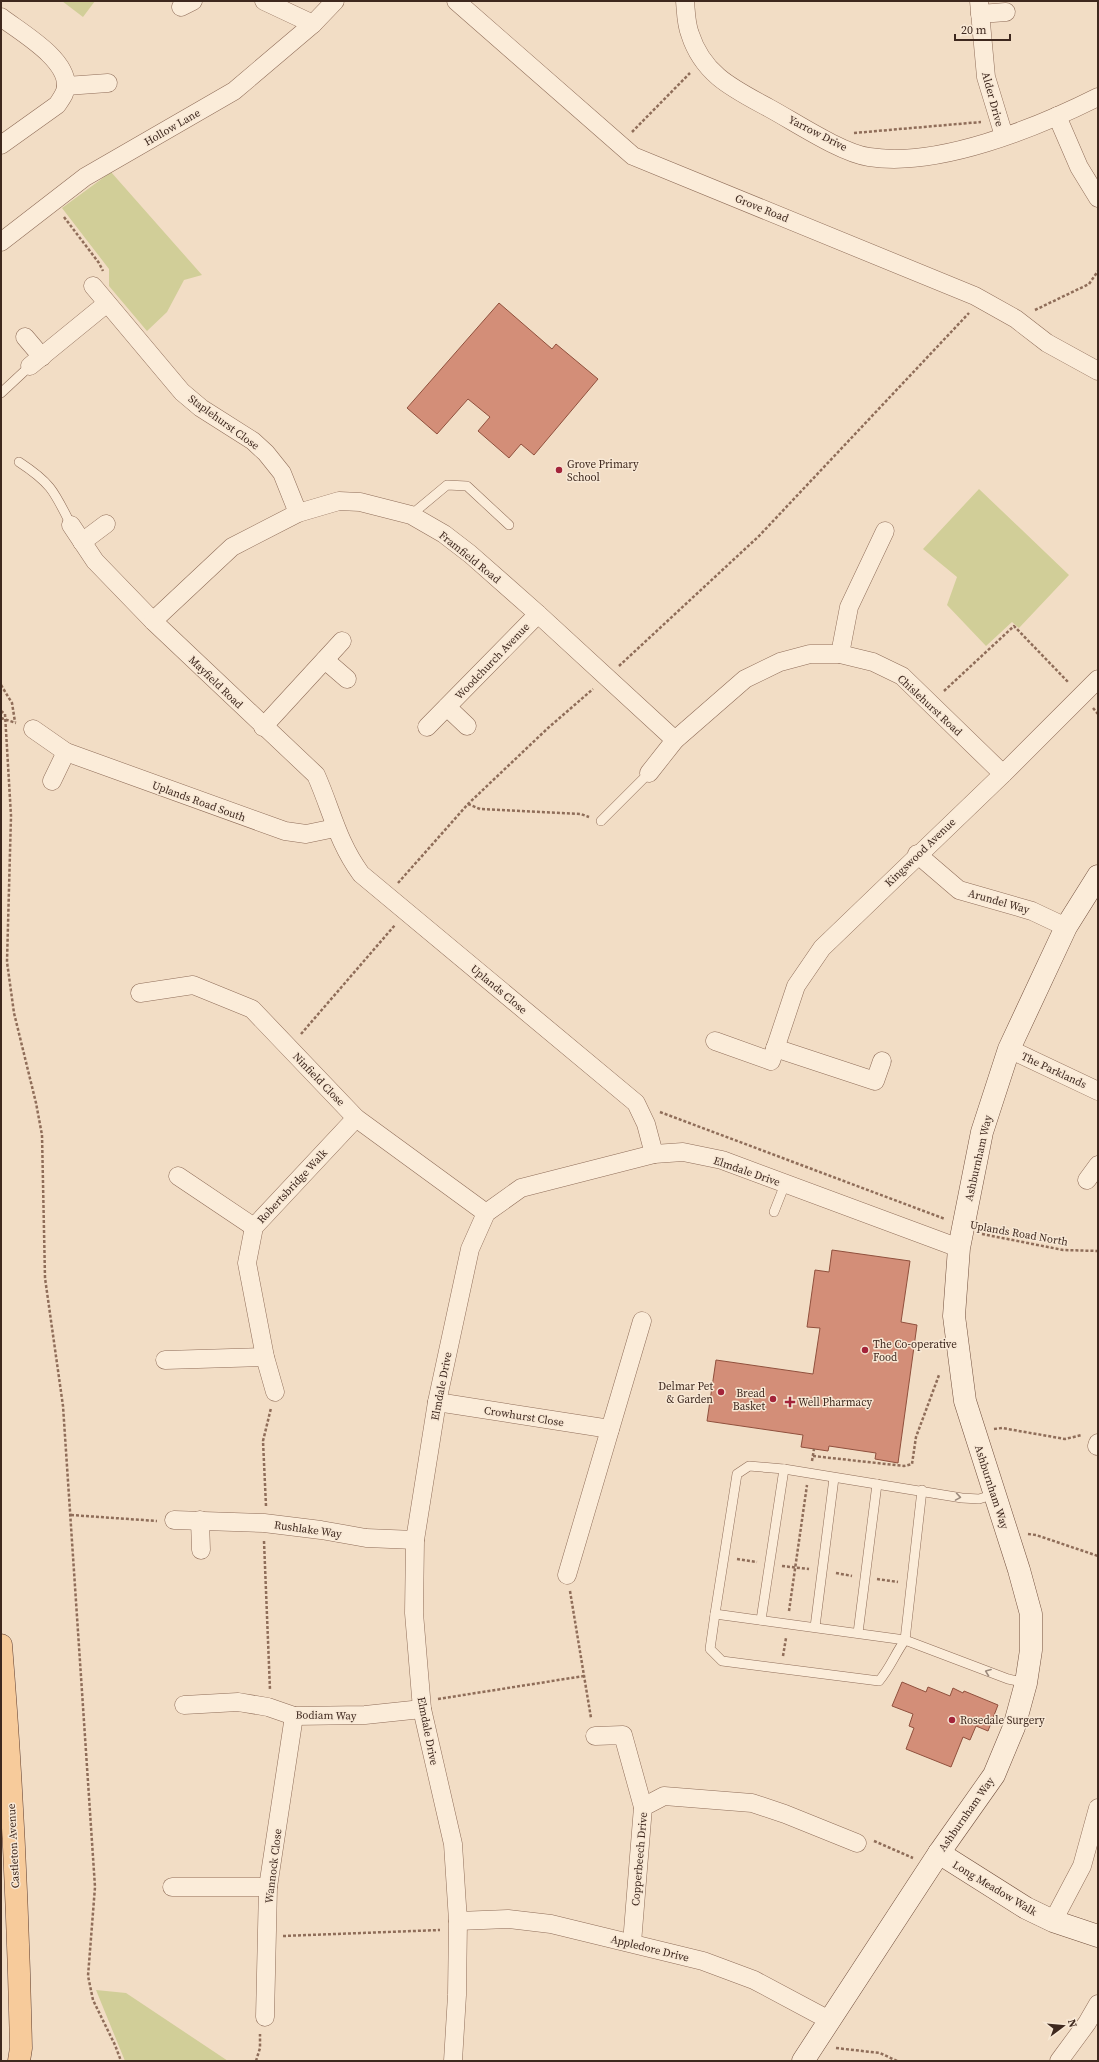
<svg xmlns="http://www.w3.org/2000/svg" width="1099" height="2062" viewBox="0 0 1099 2062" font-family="'Source Serif 4',serif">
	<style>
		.green { fill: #d1ce98 }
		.building { fill: #d38e78; stroke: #90503d }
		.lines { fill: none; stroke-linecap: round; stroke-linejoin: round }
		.lane-casing { stroke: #8f6d59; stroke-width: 10 }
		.street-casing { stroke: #8f6d59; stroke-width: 19 }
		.secondary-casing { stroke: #714e3c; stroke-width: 23 }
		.primary-casing { stroke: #5d3b2d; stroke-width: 23 }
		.path { stroke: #8f6d59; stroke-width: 2.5; stroke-dasharray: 3 2; stroke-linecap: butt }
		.lane { stroke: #fbecd9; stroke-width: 9 }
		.street { stroke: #fbecd9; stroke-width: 18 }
		.secondary { stroke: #fbecd9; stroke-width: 22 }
		.primary { stroke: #f7cb9b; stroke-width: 22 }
		.oneway { stroke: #9c8a7c }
		.poi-dot { fill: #a3243a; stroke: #f8e8d5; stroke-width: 1.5 }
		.labels { text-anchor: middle; stroke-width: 3; stroke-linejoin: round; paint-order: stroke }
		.street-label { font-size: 11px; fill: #3e281e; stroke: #f8e8d5 }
		.poi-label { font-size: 11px; fill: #3e281e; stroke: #f8e8d5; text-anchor: start }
	</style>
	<rect width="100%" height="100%" fill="#f2ddc5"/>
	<g class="green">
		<polygon points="62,1 95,1 83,17"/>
		<polygon points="111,172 202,275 184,280 167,312 147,331 109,286 109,269 62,208"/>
		<polygon points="979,489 1069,575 1019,628 1012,622 986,646 947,605 957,577 923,549"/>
		<polygon points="96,1990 126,1993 228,2061 125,2061"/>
	</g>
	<g class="building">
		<polygon points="499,303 552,349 556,344 598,379 534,455 521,444 509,458 478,431 490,417 468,399 437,434 407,408"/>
		<polygon points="832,1250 910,1261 901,1322 917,1325 898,1463 875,1459 876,1453 829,1446 828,1451 801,1447 803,1435 707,1421 716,1360 813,1374 820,1328 807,1327 815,1270 829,1272"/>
		<polygon points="902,1682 926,1692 928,1687 950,1696 953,1688 963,1693 964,1691 998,1705 988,1731 976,1726 970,1740 963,1737 951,1767 906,1749 914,1728 909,1726 913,1714 892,1706"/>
	</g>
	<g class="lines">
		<g class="lane-casing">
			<g id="lane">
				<polyline points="1,393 30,366"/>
				<path d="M19 462C51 483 54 491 71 525"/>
				<polyline points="411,515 447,485 467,486 509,525"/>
				<polyline points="601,821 649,773"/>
				<polyline points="774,1212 785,1184"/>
				<polyline points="995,1494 979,1499 962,1498 784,1469 749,1466 737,1474 715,1614 905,1640 1008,1679 1026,1683"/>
				<path d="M715 1614 710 1649 722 1661 879 1681C890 1668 895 1654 905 1640L922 1490"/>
				<polyline points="761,1620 784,1469"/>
				<polyline points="815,1627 834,1478"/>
				<polyline points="858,1633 877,1484"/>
			</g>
		</g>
		<g class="street-casing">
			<g id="street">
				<polyline points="264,1 313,24"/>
				<polyline points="456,1 633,156 975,296 1016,319 1047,343 1098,371"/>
				<path d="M685 1C686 12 686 24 690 34 703 75 734 89 769 108 795 122 841 153 869 157 938 168 1036 128 1098 97"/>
				<polyline points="979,1 986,77 1004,136"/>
				<polyline points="181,7 193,1"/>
				<polyline points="980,14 1006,12"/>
				<path d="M1 17C20 32 67 58 66 86 66 93 61 99 57 105L1 145"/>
				<polyline points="66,86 108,83"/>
				<polyline points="1057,116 1079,167 1098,198"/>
				<polyline points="1,242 85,177 234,91 313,24 335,1"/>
				<polyline points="93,286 182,392 201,408 253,441 266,453 282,473 298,513"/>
				<polyline points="25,337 42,357"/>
				<polyline points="30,366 106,304"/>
				<path d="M71 525 95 561 153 621 316 775C332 811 337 841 361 874L636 1103 646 1124 654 1154"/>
				<polyline points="82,542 106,524"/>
				<polyline points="153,621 232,547 298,513 339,501 360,502 411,515 444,534 470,554 538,614 675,740"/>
				<polyline points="840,654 849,607 885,531"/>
				<polyline points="325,660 347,679"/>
				<polyline points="447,707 467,726"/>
				<polyline points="263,727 342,641"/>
				<polyline points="427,727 538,614"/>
				<polyline points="33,729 66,752 285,831 306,834 335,828"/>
				<polyline points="649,773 675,740 745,679 780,662 810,654 840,654 873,662 902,676 1003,774"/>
				<polyline points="52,781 66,752"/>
				<polyline points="917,854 959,890 1032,911 1066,927"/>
				<polyline points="140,993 193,985 252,1009 356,1118 486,1213"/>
				<polyline points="715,1041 771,1061 796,986 822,948 1003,774 1098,679"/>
				<polyline points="775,1048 875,1081 882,1061"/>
				<polyline points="1009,1049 1098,1091"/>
				<polyline points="178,1176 254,1227"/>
				<polyline points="1087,1180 1098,1165"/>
				<polyline points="165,1360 265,1357"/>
				<polyline points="275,1392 265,1357 247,1263 254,1227 356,1118"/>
				<polyline points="437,1402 610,1429"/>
				<polyline points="1097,1446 1098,1443"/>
				<polyline points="174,1520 264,1523 321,1530 366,1538 415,1540"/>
				<polyline points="200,1520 201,1550"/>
				<polyline points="567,1575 642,1321"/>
				<polyline points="184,1705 238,1702 268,1707 294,1716 365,1715 422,1709"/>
				<polyline points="595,1736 623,1735 643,1807"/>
				<polyline points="172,1887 268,1887"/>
				<polyline points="458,1921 508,1919 551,1924 703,1961 754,1980 829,2020"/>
				<polyline points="1053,1921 1082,1866 1098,1808"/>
				<polyline points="632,1943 643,1807 664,1796 752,1803 785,1814 857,1843"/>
				<polyline points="265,2017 268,1887 294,1716"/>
				<polyline points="453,2061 457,1995 458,1921 453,1844 422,1709 414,1613 415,1540 437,1402 470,1249 486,1213 521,1188 654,1154 683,1152 722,1160 959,1248"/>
				<polyline points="1059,2061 1087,2023 1098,2004"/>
			</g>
		</g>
		<g class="secondary-casing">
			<g id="secondary">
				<polyline points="939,1853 1026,1908 1053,1921 1098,1936"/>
				<polyline points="803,2061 939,1853 994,1775 1014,1727 1026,1683 1031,1650 1031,1614 1019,1570 965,1401 954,1316 959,1248 982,1132 1009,1049 1066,927 1098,876"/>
			</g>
		</g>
		<g class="primary-casing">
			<path id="primary" d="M1 1645C12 1779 18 1913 21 2048L19 2061"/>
		</g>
		<g class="path">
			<polyline points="632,132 690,73"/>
			<polyline points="854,133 981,122"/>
			<polyline points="64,217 99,263 103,271"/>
			<polyline points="1035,310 1089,284 1098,271"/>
			<polyline points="619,666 759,536 969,313"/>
			<polyline points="1,685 12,703 15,722"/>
			<polyline points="944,691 1014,626 1069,683"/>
			<polyline points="1093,708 1098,714"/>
			<polyline points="1,711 5,714 11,816 7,962 14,1013 36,1103 42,1135 45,1278 63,1406 95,1887 88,1976 93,2000 115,2045 121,2061"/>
			<polyline points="1,718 16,723"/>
			<polyline points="468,804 480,809 581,814 589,817"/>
			<polyline points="398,883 468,804 548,728 593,689"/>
			<polyline points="301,1034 395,925"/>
			<polyline points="660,1112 945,1219"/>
			<polyline points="982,1234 1063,1250 1098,1251"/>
			<polyline points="994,1429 1002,1428 1065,1439 1082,1435"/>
			<polyline points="813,1456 904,1466 912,1464 916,1437 939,1375"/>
			<polyline points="812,1461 814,1449"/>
			<polyline points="266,1506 263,1441 271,1408"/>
			<polyline points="71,1515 157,1521"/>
			<polyline points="1028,1534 1036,1535 1098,1556"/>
			<polyline points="264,1541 270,1690"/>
			<polyline points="737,1559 757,1562"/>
			<polyline points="782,1566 809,1569"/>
			<polyline points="836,1573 852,1576"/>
			<polyline points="877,1579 898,1582"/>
			<polyline points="570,1591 591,1718"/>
			<polyline points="789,1611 807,1485"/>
			<polyline points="783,1656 786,1638"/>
			<polyline points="438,1699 584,1676"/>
			<polyline points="874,1841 913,1858"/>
			<polyline points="283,1936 440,1930"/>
			<polyline points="836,2048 880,2053 897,2061"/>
			<polyline points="256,2061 260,2048 260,2034"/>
		</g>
		<use href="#lane" class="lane"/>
		<use href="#street" class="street"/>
		<use href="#secondary" class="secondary"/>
		<use href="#primary" class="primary"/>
	</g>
	<defs><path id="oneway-chevron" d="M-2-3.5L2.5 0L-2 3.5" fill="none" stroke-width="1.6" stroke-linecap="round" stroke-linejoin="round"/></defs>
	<g class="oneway">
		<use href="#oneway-chevron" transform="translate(958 1497) rotate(9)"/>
		<use href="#oneway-chevron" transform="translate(988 1672) rotate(-159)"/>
	</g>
	<g class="poi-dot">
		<circle cx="559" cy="470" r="4"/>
		<circle cx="865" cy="1350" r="4"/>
		<circle cx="721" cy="1392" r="4"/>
		<circle cx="773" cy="1399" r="4"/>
		<path d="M788 1396h4v4h4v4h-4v4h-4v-4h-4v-4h4z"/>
		<circle cx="952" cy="1720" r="4"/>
	</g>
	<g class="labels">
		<g class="street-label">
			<text transform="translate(993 99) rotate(75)" y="4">Alder Drive</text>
			<text transform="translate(172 127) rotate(-30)" y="4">Hollow Lane</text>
			<text transform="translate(818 133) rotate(27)" y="4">Yarrow Drive</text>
			<text transform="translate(762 208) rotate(22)" y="4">Grove Road</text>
			<text transform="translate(224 422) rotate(36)" y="4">Staplehurst Close</text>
			<text transform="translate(470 557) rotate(39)" y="4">Framfield Road</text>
			<text transform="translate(492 661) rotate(-46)" y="4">Woodchurch Avenue</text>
			<text transform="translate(216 682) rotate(44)" y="4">Mayfield Road</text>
			<text transform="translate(930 705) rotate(43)" y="4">Chislehurst Road</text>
			<text transform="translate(199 801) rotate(20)" y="4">Uplands Road South</text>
			<text transform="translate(920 852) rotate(-44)" y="4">Kingswood Avenue</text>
			<text transform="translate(999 901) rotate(16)" y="4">Arundel Way</text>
			<text transform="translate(499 989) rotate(40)" y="4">Uplands Close</text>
			<text transform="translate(1054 1070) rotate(25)" y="4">The Parklands</text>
			<text transform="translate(319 1079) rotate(46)" y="4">Ninfield Close</text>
			<text transform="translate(978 1158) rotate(-77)" y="4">Ashburnham Way</text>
			<text transform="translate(747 1171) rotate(19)" y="4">Elmdale Drive</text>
			<text transform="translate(292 1186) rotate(-47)" y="4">Robertsbridge Walk</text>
			<text transform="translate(1019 1233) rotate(10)" y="4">Uplands Road North</text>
			<text transform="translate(441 1386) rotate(-79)" y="4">Elmdale Drive</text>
			<text transform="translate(524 1416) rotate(9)" y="4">Crowhurst Close</text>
			<text transform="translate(992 1487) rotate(72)" y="4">Ashburnham Way</text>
			<text transform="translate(308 1529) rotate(8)" y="4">Rushlake Way</text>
			<text transform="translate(326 1715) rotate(1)" y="4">Bodiam Way</text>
			<text transform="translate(428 1731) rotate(79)" y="4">Elmdale Drive</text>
			<text transform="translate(966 1814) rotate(-55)" y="4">Ashburnham Way</text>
			<text transform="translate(13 1846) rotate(-93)" y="4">Castleton Avenue</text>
			<text transform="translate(639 1859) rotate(-85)" y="4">Copperbeech Drive</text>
			<text transform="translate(273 1866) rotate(-83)" y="4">Wannock Close</text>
			<text transform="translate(995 1888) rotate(31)" y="4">Long Meadow Walk</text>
			<text transform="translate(650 1948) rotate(14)" y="4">Appledore Drive</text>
		</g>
		<g class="poi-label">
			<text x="567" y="468">Grove Primary<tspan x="567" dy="13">School</tspan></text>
			<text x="873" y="1348">The Co-operative<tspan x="873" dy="13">Food</tspan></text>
			<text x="713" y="1390" text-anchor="end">Delmar Pet<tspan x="713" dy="13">&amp; Garden</tspan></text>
			<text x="765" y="1397" text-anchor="end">Bread<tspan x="765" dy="13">Basket</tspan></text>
			<text x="798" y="1406">Well Pharmacy</text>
			<text x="960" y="1724">Rosedale Surgery</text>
		</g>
	</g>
	<rect width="1099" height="2062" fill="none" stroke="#3e281e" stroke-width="4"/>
	<g transform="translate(1063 2026) rotate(74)" stroke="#f8e8d5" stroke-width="3" paint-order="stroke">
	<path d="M0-3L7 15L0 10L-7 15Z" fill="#3e281e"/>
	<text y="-6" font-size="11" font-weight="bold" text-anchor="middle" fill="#3e281e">N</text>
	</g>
	<path d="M955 34v6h55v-6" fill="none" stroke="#3e281e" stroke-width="2"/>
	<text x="961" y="34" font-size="12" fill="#3e281e" stroke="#f8e8d5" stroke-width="3" paint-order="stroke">20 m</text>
</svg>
